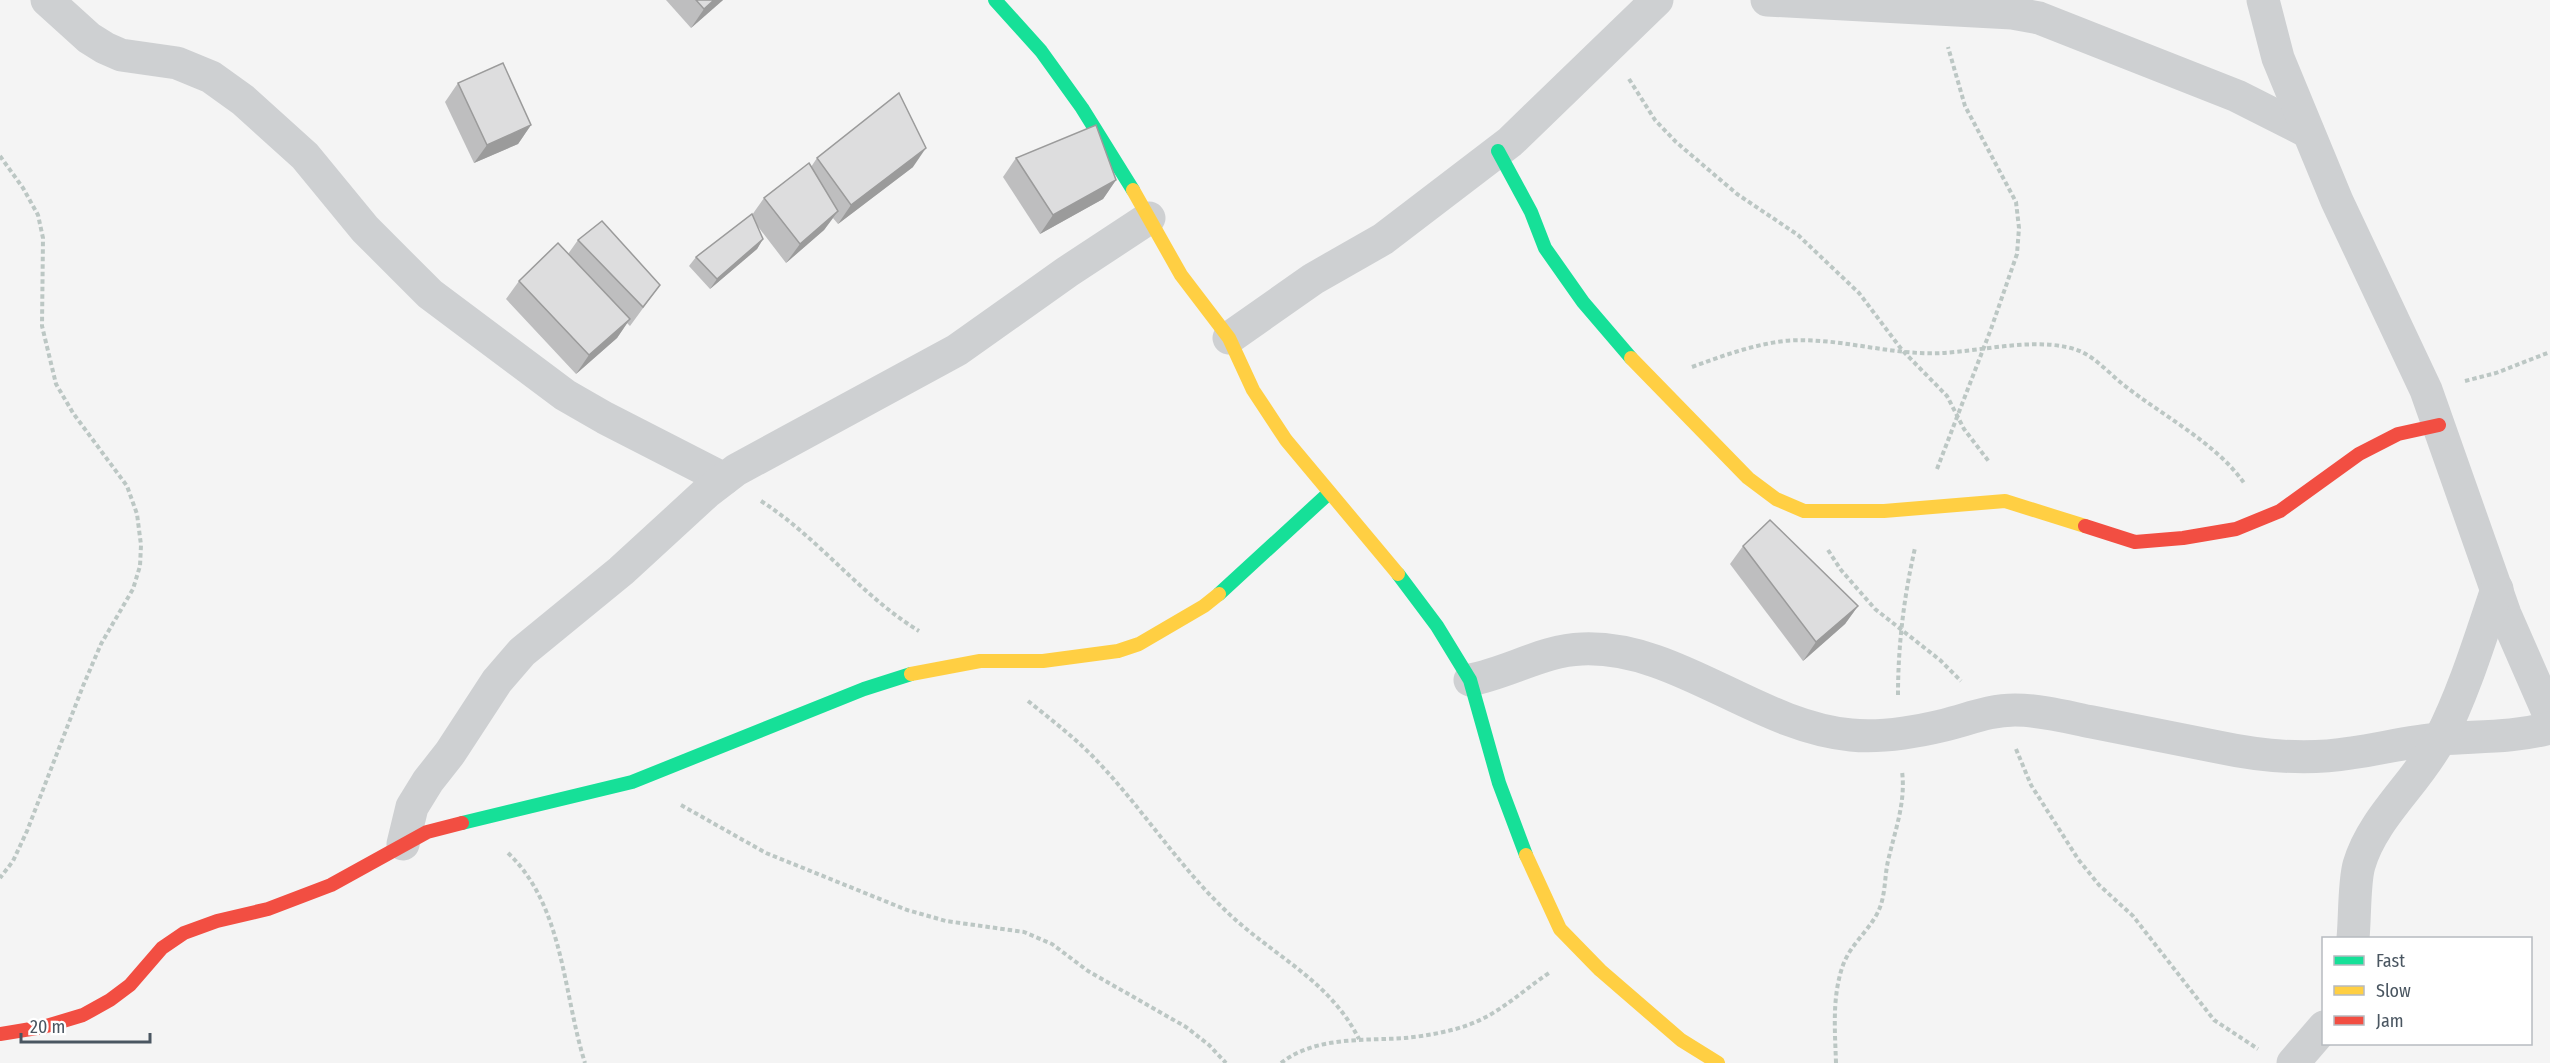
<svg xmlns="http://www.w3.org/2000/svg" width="2550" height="1063" viewBox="0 0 2550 1063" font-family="'Fira Sans Condensed',sans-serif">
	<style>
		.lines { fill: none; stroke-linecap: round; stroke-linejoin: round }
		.path { stroke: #bcc7c4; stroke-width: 4; stroke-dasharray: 4.5 3; stroke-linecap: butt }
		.street { stroke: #ced0d2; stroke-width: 33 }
		.fast { stroke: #16e098; stroke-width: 14 }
		.slow { stroke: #ffcf43; stroke-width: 14 }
		.jam { stroke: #f24e42; stroke-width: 14 }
		.wall { fill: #bebebf }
		.shaded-wall { fill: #9b9b9b }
		.building { fill: #ddddde; stroke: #9b9b9b; stroke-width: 1.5 }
	</style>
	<rect width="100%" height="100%" fill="#f4f4f4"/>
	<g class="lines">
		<g class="path">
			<polyline points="1629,79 1655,120 1676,142 1737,194 1798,235 1859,293 1902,350 1947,396 1964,429 1990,463"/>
			<polyline points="0,156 23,188 38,215 43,238 42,326 56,384 73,413 127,486 137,514 141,545 140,566 133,589 101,644 83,686 27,831 13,861 0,878"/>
			<path d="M1692 367C1722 356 1752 345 1784 341 1836 336 1890 356 1942 353 1983 351 2044 335 2082 352 2098 360 2111 375 2125 386 2163 416 2216 443 2244 483"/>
			<polyline points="2465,381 2496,373 2550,352"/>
			<polyline points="1937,469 1991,329 2017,254 2019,228 2016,202 1965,106 1948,47"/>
			<path d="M761 501C819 538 860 595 919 631"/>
			<polyline points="1828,550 1841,570 1875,609 1940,660 1961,681"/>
			<path d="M1898 695C1898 645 1904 596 1915 548"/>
			<path d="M1028 701C1053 721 1079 741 1100 764 1144 811 1179 866 1225 910 1271 955 1329 979 1359 1039"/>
			<polyline points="2016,749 2031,785 2078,859 2099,885 2133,916 2214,1020 2258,1049"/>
			<polyline points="681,805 766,853 907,910 946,921 1024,932 1052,944 1088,971 1186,1027 1209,1045 1226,1063"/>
			<path d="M508 853C564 906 563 994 585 1063"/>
			<path d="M1281 1063C1316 1036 1363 1041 1405 1038 1425 1036 1449 1032 1468 1025 1499 1014 1522 991 1549 973"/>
			<path d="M1836 1063C1835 1031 1832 999 1842 968 1849 946 1866 934 1877 914 1886 897 1884 879 1888 861 1895 830 1906 803 1902 771"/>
		</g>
		<g class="street">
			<polyline points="47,0 89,38 105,48 121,55 177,63 211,77 243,100 305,156 365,229 430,294 565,395 605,418 724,479"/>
			<polyline points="1767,0 2012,13 2039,18 2237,96 2308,132"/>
			<polyline points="2263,0 2278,58 2337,201 2426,390 2505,614 2550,717"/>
			<polyline points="1229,338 1313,279 1383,239 1510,142 1657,0"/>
			<path d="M1470 680C1508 673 1544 650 1582 649 1676 645 1756 726 1851 735 1881 738 1916 732 1945 725 1969 719 1990 710 2015 710 2041 710 2067 717 2092 722 2134 730 2176 739 2218 747 2260 756 2309 760 2351 753 2381 749 2410 741 2440 739 2478 736 2512 738 2550 728"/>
			<polyline points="403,844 412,807 428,781 450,753 497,681 522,652 621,571 706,493 736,470 957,350 1067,272 1149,218"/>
			<path d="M2353 938C2355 919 2354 882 2359 865 2373 817 2417 783 2440 739 2464 692 2480 639 2497 589"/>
			<polyline points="2293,1063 2324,1027"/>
		</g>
		<g class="fast">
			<polyline points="995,0 1041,51 1082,108 1133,190"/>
			<polyline points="1498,151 1531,212 1545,248 1583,302 1631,358"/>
			<polyline points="1398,574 1437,626 1470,680 1499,783 1526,855"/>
			<polyline points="1219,594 1329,493"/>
			<polyline points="462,823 632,782 864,689 911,674"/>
		</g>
		<g class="slow">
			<polyline points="1133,190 1181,275 1229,338 1253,390 1286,440 1398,574"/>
			<polyline points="1631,358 1748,478 1776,499 1804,511 1884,511 2005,501 2085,526"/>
			<polyline points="911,674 980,661 1043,661 1118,651 1139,644 1204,606 1219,594"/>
			<polyline points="1526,855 1560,929 1600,970 1681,1040 1718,1063"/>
		</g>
		<g class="jam">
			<polyline points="2085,526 2135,542 2183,538 2236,529 2280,511 2359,454 2398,434 2439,425"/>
			<polyline points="0,1034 43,1027 83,1015 110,1000 130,985 162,948 184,933 217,921 268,909 331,885 427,832 462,823"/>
		</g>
	</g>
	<g class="wall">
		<polygon points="666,0 723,0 691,28"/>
		<polygon points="458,83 531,125 518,144 474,163 445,102"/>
		<polygon points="817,158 913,167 838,224 833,218 824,230 786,263 756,224 763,239 757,249 710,289 689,266 696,257 752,215 764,198 811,167"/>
		<polygon points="1016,158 1116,180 1103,199 1040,234 1003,177"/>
		<polygon points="578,240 660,285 630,326 627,323 617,338 576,374 506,299 519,281 568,254"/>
		<polygon points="1743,546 1858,606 1845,624 1803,661 1730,564"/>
	</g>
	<g class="shaded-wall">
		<polygon points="714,0 723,0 691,28 704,9"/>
		<polygon points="531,125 518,144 474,163 487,145"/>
		<polygon points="926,148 913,167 838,224 851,205"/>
		<polygon points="1116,180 1103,199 1040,234 1053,215"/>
		<polygon points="838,211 824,230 786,263 800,244"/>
		<polygon points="763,239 757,249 710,289 717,279"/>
		<polygon points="630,319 617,338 576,374 589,355"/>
		<polygon points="1858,606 1845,624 1803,661 1816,642"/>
	</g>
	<g class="building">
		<polygon points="696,0 714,0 704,9"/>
		<polygon points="503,63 531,125 487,145 458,83"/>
		<polygon points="899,93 926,148 851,205 817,158"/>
		<polygon points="1096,125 1116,180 1053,215 1016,158"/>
		<polygon points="809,163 838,211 800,244 764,198"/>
		<polygon points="752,214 763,239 717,279 696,257"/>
		<polygon points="602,221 660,285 643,307 578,240"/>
		<polygon points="558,243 630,319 589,355 519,281"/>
		<polygon points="1770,520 1858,606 1816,642 1743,546"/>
	</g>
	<rect x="2322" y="937" width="210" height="108" fill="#ffffff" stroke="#b7bbc0" stroke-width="1.5"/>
	<rect x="2334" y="956" width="30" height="9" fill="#16e098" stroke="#b7bbc0" stroke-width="1.5"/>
	<text x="2376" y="967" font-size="18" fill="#4a5661">Fast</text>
	<rect x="2334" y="986" width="30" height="9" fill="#ffcf43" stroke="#b7bbc0" stroke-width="1.5"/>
	<text x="2376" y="997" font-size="18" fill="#4a5661">Slow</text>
	<rect x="2334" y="1016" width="30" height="9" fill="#f24e42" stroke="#b7bbc0" stroke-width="1.5"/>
	<text x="2376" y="1027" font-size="18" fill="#4a5661">Jam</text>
	<path d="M21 1033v9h129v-9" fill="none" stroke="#4a5661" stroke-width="3"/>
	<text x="30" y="1033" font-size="18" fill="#4a5661" stroke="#ffffff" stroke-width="4.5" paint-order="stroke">20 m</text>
</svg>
